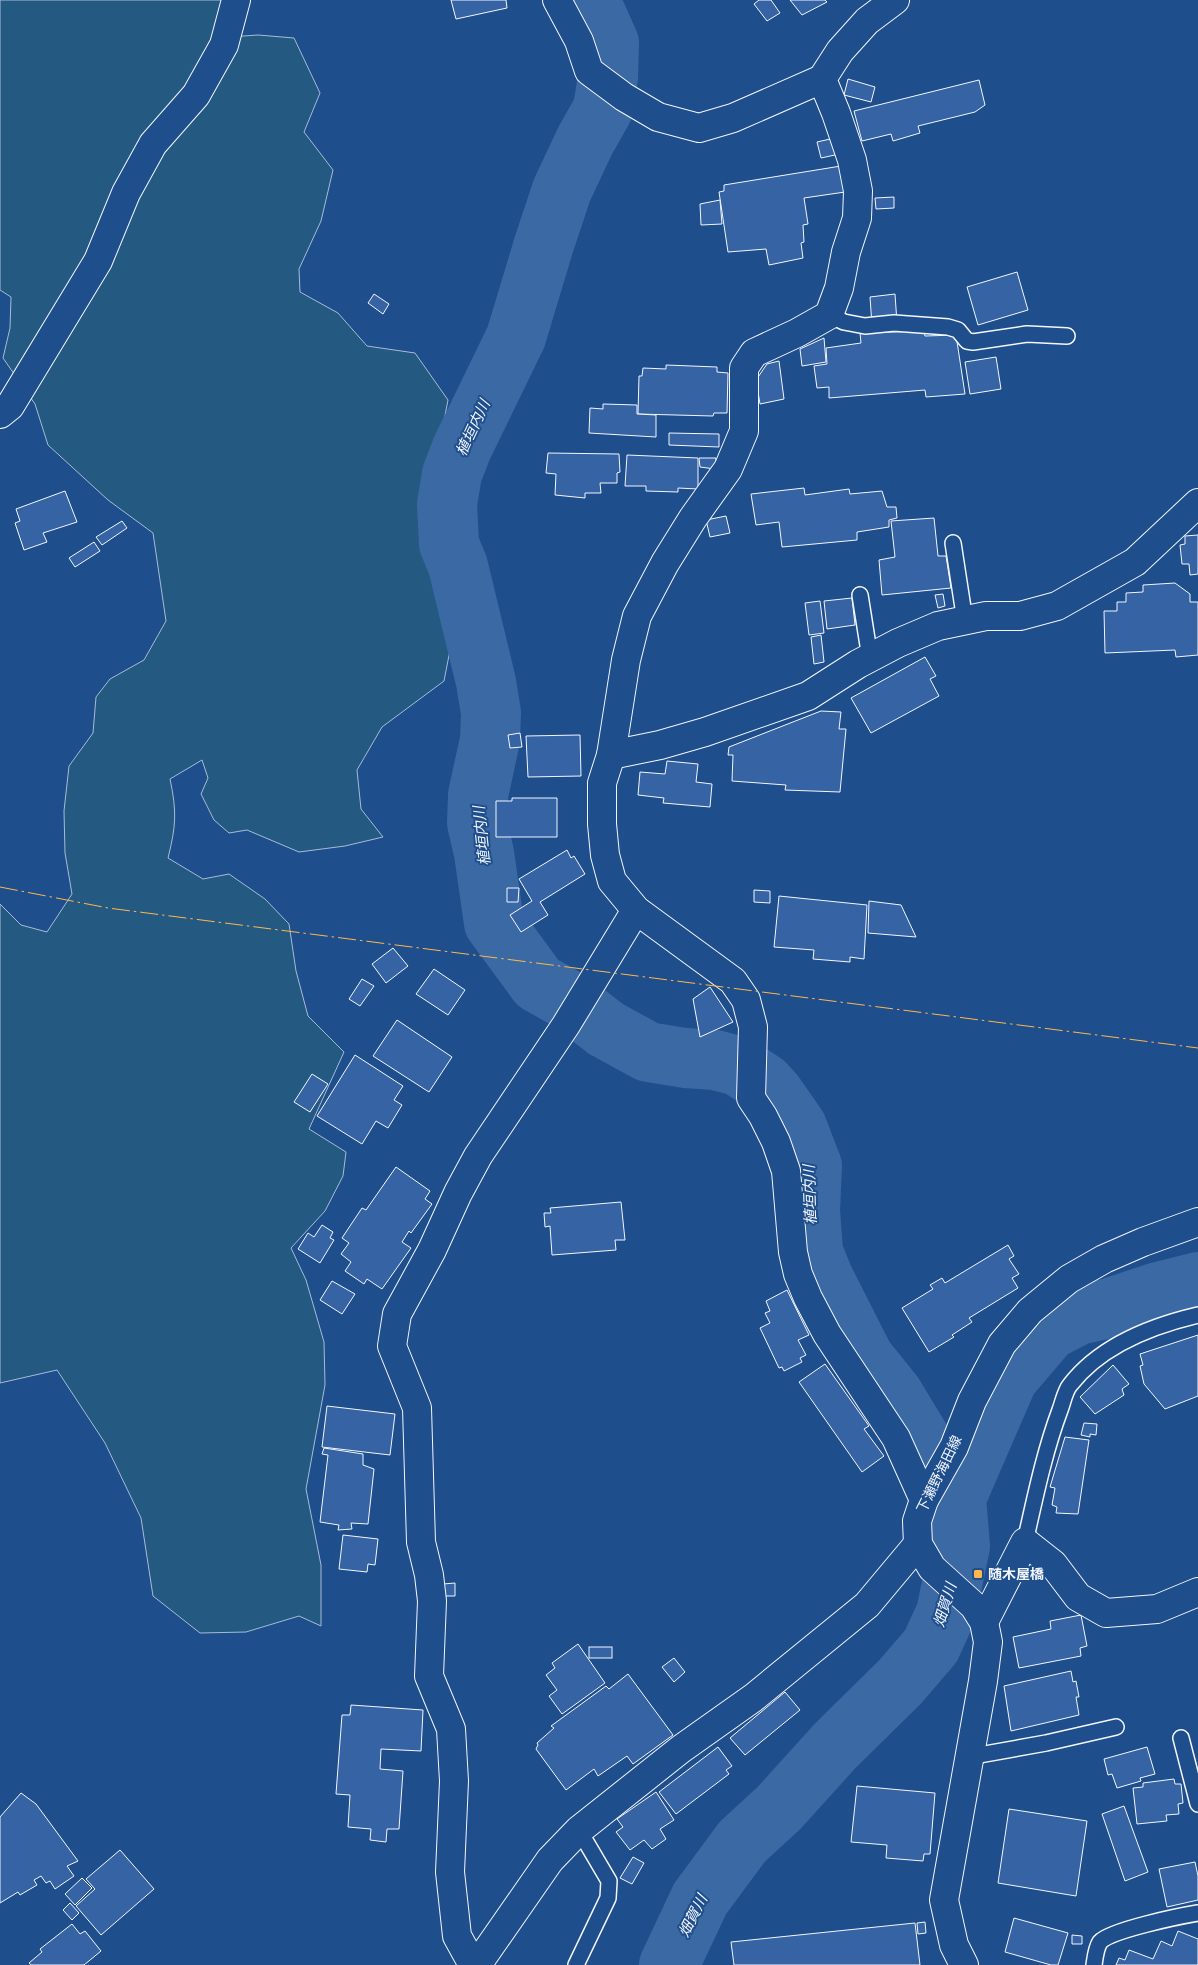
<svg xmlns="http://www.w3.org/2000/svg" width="1198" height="1965" viewBox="0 0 1198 1965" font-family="'Nunito Sans','Noto Sans JP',sans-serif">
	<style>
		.green { fill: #245a82; stroke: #a8bbd7 }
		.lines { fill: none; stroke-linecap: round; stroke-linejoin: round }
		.river { stroke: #3b69a3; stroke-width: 60 }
		.building { fill: #3563a3; stroke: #f2f6ff }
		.lane-casing { stroke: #f2f6ff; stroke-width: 18 }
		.street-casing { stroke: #f2f6ff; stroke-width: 30 }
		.primary-casing { stroke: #f2f6ff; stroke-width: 30 }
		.lane { stroke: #1f4e8c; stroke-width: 15 }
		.street { stroke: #1f4e8c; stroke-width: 28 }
		.primary { stroke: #1f4e8c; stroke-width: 28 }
		.power { stroke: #ffb74d; stroke-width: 1; stroke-dasharray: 18 4 2.5 4; stroke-linecap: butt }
		.poi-dot { fill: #ffb74d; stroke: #1f4e8c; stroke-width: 2 }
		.labels { text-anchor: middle; stroke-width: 4; stroke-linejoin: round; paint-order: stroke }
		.street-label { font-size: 14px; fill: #f2f6ff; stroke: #1f4e8c }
		.poi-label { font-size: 14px; font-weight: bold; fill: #f2f6ff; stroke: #1f4e8c; text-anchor: start }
		.water-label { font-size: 15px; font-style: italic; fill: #f2f6ff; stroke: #1f4e8c }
	</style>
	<rect width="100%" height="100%" fill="#1f4e8c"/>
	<path class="green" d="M0 0H222L215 38 258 35 294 38 320 93 304 132 333 170 321 221 299 269 300 292 338 313 367 346 415 353 448 400 436 462 420 498 421 533 451 645 444 681 382 727 357 770 361 809 383 837 345 846 299 852 247 830 229 833 214 820 201 794 208 778 202 760 170 779C177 812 176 826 168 858L203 879 229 874 265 899 289 924 296 971 308 1016 344 1052 309 1129 346 1152 343 1176 325 1211 291 1248 306 1280 324 1342 325 1385 306 1489 321 1565V1626L299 1616 246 1632 200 1633 153 1596 141 1518 105 1443 57 1370 0 1383V904L21 925 47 932 72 894 65 853 64 811 69 766 93 733 96 697 110 679 144 660 166 621 153 533 108 500 48 445 35 404 3 358 10 328 11 297 0 290Z"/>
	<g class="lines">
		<g class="river">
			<polyline points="583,0 597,16 609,43 608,77 603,109 585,141 562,190 544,244 516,337 462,448 452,474 447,504 449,544 458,566 486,682 491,713 490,740 478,795 477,823 484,853 494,923 538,983 570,1001 606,1029 648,1052 685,1058 715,1060 738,1066 764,1083 774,1094 797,1127 812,1166 810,1210 813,1252 824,1279 864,1358 893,1394 956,1498"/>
			<polyline points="669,1965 700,1899 742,1842 779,1808 835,1746 900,1682 931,1646 946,1613 960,1546 956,1498 1008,1378 1049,1330 1078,1315 1110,1308 1158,1292 1198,1282"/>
		</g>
	</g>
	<g class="building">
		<polygon points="451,0 506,0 507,8 456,19"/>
		<polygon points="759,0 771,0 780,13 767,21 754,4"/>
		<polygon points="790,0 825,0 827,2 802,15"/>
		<polygon points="848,79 875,87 871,102 844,95"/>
		<polygon points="979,80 985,105 975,112 918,126 920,133 893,141 891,134 862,141 854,111"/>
		<polygon points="839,137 844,153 821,158 817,142"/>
		<polygon points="841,166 845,192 804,198 808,224 803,225 804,242 801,243 803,258 769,265 766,249 728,252 719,192 724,191 724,185"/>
		<polygon points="894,197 894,208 876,209 875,198"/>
		<polygon points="720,200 722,224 701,225 700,204"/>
		<polygon points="1017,272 1028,310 978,325 967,287"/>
		<polygon points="374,294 389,304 383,314 368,303"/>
		<polygon points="895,294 897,323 872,325 870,297"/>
		<polygon points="924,331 925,336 956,335 965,394 926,397 925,390 829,398 829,387 817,388 814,366 827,364 826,348 861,343 860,333"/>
		<polygon points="824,338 826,362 802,366 800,349"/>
		<polygon points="996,357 1001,389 970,394 965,362"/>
		<polygon points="779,361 784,399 760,404 756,380 767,364"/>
		<polygon points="666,365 717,367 717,372 728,373 727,413 714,413 713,416 638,414 639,376 642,376 643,368 666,369"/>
		<polygon points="603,404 637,405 637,414 656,415 656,437 589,433 590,408 603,409"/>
		<polygon points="669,433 719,434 719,447 669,445"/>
		<polygon points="548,453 619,454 620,472 617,473 617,483 600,483 601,493 585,493 585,498 555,495 556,474 546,473"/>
		<polygon points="627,455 698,458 698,489 678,488 678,492 646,491 646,486 625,486"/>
		<polygon points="699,458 716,458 715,469 700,467"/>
		<polygon points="804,488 805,495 849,489 850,494 882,491 887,507 896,507 897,518 889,520 889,527 857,532 857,540 782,547 779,522 756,525 751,494"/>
		<polygon points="65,491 77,522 43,533 47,542 24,550 15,523 20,521 16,509"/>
		<polygon points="726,516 730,533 710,537 706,520"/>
		<polygon points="934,518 938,556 946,556 951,588 882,595 879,560 895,557 891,521"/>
		<polygon points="122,521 127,528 102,545 96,537"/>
		<polygon points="1198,535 1198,574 1190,575 1189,564 1182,564 1180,545 1185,544 1185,536"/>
		<polygon points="94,542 100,551 75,567 69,558"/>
		<polygon points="1175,583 1190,594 1190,602 1198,602 1198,655 1176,657 1175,650 1105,653 1104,611 1117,611 1117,602 1126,602 1126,593 1143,592 1143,585"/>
		<polygon points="943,594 945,606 938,608 935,595"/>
		<polygon points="852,598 855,625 827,629 824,601"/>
		<polygon points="820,601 824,633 809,635 805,603"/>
		<polygon points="821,635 824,662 814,664 811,637"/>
		<polygon points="925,657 936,676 930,679 939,696 871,733 851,698"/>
		<polygon points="821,711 841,712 839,729 846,729 840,792 785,790 786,785 732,781 733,755 728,755 729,747"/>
		<polygon points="520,733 522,747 510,748 508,735"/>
		<polygon points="580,735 581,776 528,777 526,736"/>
		<polygon points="667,761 698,764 696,782 712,784 710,807 663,803 664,798 638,795 640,772 665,774"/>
		<polygon points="512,798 557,798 557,837 496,837 496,801 512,801"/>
		<polygon points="567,850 571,858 574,856 585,874 540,902 548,915 521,932 510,915 532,901 519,879"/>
		<polygon points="507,888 519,888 518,902 507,902"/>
		<polygon points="754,890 770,891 770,903 754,902"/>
		<polygon points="779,896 867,905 864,959 850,957 850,962 813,959 814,950 774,947"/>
		<polygon points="869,901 901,905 916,937 868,933"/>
		<polygon points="393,948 408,966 386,983 372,964"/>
		<polygon points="434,969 465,990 448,1015 416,994"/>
		<polygon points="362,979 374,986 360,1006 349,999"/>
		<polygon points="710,987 733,1022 700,1037 693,999"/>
		<polygon points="397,1020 452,1057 429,1092 373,1056"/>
		<polygon points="355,1055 403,1086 394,1100 402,1105 388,1128 376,1121 362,1144 317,1116"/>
		<polygon points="312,1074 328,1084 310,1112 294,1102"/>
		<polygon points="396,1167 430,1191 425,1199 432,1204 411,1233 409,1231 402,1242 411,1248 382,1289 367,1279 364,1284 345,1271 351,1262 341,1254 349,1243 342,1238 362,1208 366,1210"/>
		<polygon points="621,1202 625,1240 615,1240 616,1250 552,1255 550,1226 545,1227 544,1213 551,1213 550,1208"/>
		<polygon points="322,1225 333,1232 330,1238 334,1240 320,1263 298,1249 308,1233 314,1237"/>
		<polygon points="1008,1245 1014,1256 1009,1259 1019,1274 1012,1278 1018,1288 969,1318 972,1322 952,1335 954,1337 929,1352 902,1308 933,1289 930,1285 942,1278 945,1283"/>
		<polygon points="332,1281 355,1294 342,1314 320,1300"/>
		<polygon points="787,1290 809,1335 798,1340 806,1355 800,1358 802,1362 784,1371 782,1367 779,1368 760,1328 770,1323 765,1313 770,1311 766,1301"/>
		<polygon points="1198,1335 1198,1396 1165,1409 1144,1384 1140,1366 1143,1365 1140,1354"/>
		<polygon points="825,1364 869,1426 864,1429 884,1456 862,1472 799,1382"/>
		<polygon points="1113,1365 1129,1384 1122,1389 1124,1395 1095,1414 1080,1397"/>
		<polygon points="327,1406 395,1414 390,1455 322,1447"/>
		<polygon points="1084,1423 1097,1424 1096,1435 1090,1434 1090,1437 1081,1435"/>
		<polygon points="1065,1437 1089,1440 1078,1514 1056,1513 1057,1507 1052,1505 1055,1488 1050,1487"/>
		<polygon points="324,1448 363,1454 363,1465 374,1469 368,1524 351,1523 352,1529 338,1530 339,1525 320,1522 328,1455 322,1454"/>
		<polygon points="343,1535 378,1539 375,1565 368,1564 367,1572 339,1569"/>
		<polygon points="455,1583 455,1596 444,1596 443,1584"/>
		<polygon points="1081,1615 1087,1646 1080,1648 1081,1656 1019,1668 1013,1637 1051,1629 1050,1621"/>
		<polygon points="578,1644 605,1683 562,1714 549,1696 557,1690 546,1675 555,1668 552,1663"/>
		<rect x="589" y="1647" width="23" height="11"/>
		<polygon points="674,1658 685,1672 674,1682 662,1667"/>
		<polygon points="1071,1671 1073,1682 1076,1681 1079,1697 1076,1697 1079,1715 1011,1731 1004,1686"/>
		<polygon points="628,1674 673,1735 633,1764 627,1756 598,1776 594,1769 566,1790 536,1749 538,1745 537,1743 554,1728 551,1726 606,1686 609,1689"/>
		<polygon points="785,1692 800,1710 745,1755 730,1738"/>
		<polygon points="351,1705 423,1710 421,1751 381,1749 380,1769 403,1771 399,1829 387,1829 386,1842 370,1840 371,1829 348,1827 350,1795 336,1794 342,1715 350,1715"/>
		<polygon points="718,1747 732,1766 726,1770 729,1774 676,1814 659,1792"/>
		<polygon points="1147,1747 1155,1774 1140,1778 1141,1781 1117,1788 1112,1774 1108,1775 1104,1759"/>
		<polygon points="1174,1779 1175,1784 1181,1784 1183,1803 1178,1804 1179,1814 1166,1815 1167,1821 1137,1824 1133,1788 1143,1787 1143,1783"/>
		<polygon points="857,1786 935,1793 930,1854 924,1854 923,1861 886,1858 887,1845 851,1842"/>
		<polygon points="656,1792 674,1820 660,1829 666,1839 652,1849 644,1840 630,1850 616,1832 623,1827 617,1819"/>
		<polygon points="21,1793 36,1804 78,1861 67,1866 74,1876 55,1889 50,1881 46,1883 41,1876 34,1880 37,1885 20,1895 18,1892 0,1903 0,1817"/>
		<polygon points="1124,1806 1148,1872 1125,1881 1102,1814"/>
		<polygon points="1009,1809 1087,1821 1076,1896 998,1883"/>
		<polygon points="120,1850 154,1889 101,1935 76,1906 95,1889 86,1879"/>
		<polygon points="633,1857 644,1863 632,1884 620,1878"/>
		<polygon points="1195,1862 1198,1876 1198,1900 1167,1907 1159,1869"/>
		<polygon points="82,1878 92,1888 75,1905 65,1894"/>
		<polygon points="70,1903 79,1913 72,1920 63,1910"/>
		<polygon points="1014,1918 1068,1933 1058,1965 1051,1965 1005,1952"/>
		<polygon points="925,1922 926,1933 918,1934 917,1923"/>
		<polygon points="915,1923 920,1965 734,1965 731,1942"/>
		<polygon points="72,1924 80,1934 85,1931 101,1951 84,1965 31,1965 29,1963 42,1952 40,1949"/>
		<polygon points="1178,1931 1198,1939 1198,1965 1116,1965 1119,1958 1125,1960 1129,1950 1153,1959 1161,1941 1172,1946"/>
		<polygon points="1072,1935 1082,1936 1082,1944 1072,1944"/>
	</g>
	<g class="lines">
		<g class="lane-casing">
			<g id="lane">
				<polyline points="829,315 844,322 865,326 894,323 948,327 958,330 967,341 973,342 1027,334 1067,336"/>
				<polyline points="953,543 965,621"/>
				<polyline points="860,595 870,658"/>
				<path d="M1025 1542C1035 1498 1044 1453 1060 1410 1063 1402 1065 1391 1070 1385 1100 1346 1151 1326 1198 1315"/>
				<polyline points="1181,1738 1198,1804"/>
				<polyline points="968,1757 1046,1743 1116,1727"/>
				<polyline points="576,1965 608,1898 609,1881 579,1830"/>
				<path d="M1094 1965C1095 1958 1096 1948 1100 1942 1111 1930 1180 1916 1198 1913"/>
			</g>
		</g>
		<g class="street-casing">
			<g id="street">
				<polyline points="557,0 579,41 589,71 624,97 658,117 699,128 733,118 822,79"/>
				<polyline points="895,0 867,21 840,51 822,79 836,113 852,160 858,191 857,218 846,252 839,288 829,315 797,333 754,353 744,368 744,431 728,469 693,518 665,563 637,616 626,660 611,755 602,783 602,824 605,855 612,881 636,910 733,981 746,1000 753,1027 751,1098 763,1116 776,1142 786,1171 793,1252 798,1274 808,1298 827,1334 896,1438 924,1500"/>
				<polyline points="0,414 10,406 98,261 126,193 153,144 196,95 224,45 236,0"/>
				<polyline points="611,755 660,745 705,732 808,696 858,664 898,643 938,626 986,616 1020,616 1057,606 1135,562 1198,503"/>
				<polyline points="984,1622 1025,1542 1053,1564 1078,1597 1106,1613 1157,1609 1198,1592"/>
				<polyline points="473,1965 457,1936 450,1872 454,1781 451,1729 429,1676 432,1601 429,1575 421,1542 417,1408 392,1346 397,1314 432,1250 458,1193 478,1156 566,1025 636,910"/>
				<polyline points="477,1965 550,1860 579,1830 681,1749 753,1698 867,1605 918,1544"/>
			</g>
		</g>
		<g class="primary-casing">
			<polyline id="primary" points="964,1965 954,1945 944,1900 983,1681 988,1642 984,1622 974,1606 932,1568 918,1544 917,1521 924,1500 954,1447 972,1401 1002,1344 1030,1311 1069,1279 1104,1259 1143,1242 1198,1222"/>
		</g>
		<use href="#lane" class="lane"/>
		<use href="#street" class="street"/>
		<use href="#primary" class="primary"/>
		<polyline class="power" points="0,887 108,908 1198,1048"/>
	</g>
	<rect class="poi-dot" x="973" y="1569" width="10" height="10" rx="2.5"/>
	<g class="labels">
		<g class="street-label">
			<text transform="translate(939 1474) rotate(-64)" y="5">下瀬野海田線</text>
		</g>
		<g class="poi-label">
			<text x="988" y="1579">随木屋橋</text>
		</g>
		<g class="water-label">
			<text transform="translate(473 428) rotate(-65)" y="5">植垣内川</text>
			<text transform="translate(482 836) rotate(-96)" y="5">植垣内川</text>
			<text transform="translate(810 1195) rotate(-92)" y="5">植垣内川</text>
			<text transform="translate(945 1605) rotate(-73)" y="5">畑賀川</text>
			<text transform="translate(693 1916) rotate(-63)" y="5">畑賀川</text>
		</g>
	</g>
</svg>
